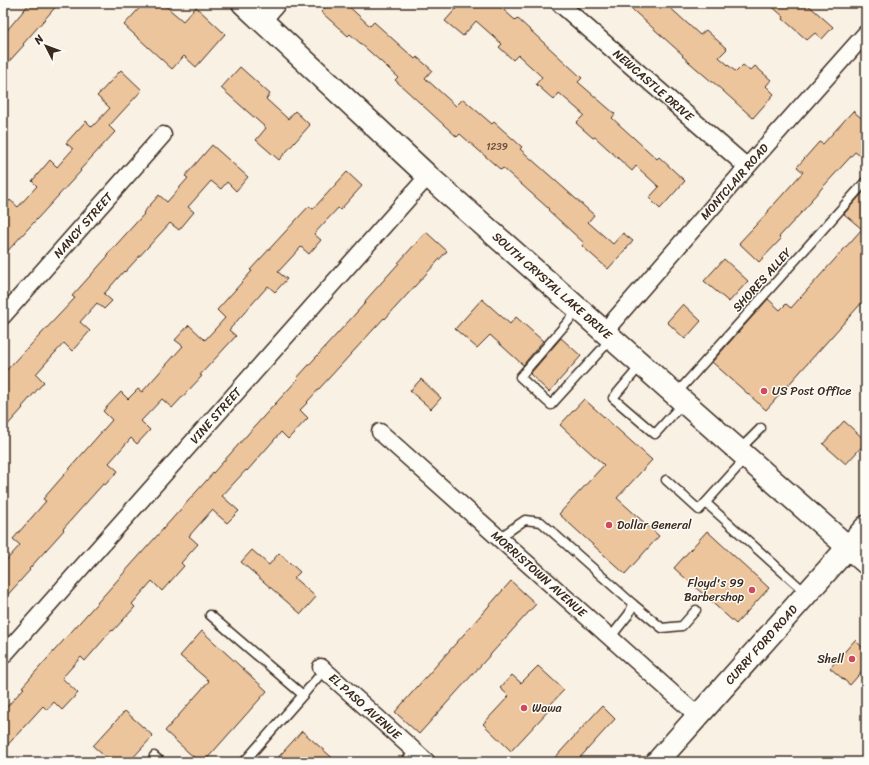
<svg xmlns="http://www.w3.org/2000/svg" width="869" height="765" viewBox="0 0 869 765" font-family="Sriracha,sans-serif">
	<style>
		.building { fill: #edc59d; stroke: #3b2a1e }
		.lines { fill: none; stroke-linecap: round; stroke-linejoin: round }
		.lane-casing { stroke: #3b2a1e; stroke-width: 11 }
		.street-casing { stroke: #3b2a1e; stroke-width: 19 }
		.secondary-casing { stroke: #3b2a1e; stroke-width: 25 }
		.lane { stroke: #fdfcf7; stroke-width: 8 }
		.street { stroke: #fdfcf7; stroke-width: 16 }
		.secondary { stroke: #fdfcf7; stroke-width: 22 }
		.poi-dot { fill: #d1495b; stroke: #fdfcf7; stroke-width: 1.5 }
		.labels { text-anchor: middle; stroke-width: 3; stroke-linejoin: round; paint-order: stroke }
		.number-label { font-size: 10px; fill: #68513e }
		.street-label { font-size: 12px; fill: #3b2a1e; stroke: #fdfcf7 }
		.poi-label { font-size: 12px; fill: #3b2a1e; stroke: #fdfcf7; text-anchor: start }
	</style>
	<rect width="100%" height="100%" fill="#faf1e5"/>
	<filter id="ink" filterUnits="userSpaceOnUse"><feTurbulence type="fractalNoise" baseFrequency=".025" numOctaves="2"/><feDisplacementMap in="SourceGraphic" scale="8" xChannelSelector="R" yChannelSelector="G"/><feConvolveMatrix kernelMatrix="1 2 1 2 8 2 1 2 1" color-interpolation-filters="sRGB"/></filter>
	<g filter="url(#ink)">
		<g class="building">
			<polygon points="30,3 59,3 23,44 24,45 3,68 3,35"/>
			<polygon points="144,3 162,3 183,21 196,7 225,34 196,67 184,56 172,69 124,25"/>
			<polygon points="330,3 345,3 370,26 374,22 415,59 417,57 432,70 425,78 456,106 463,99 492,124 494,122 522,147 520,149 594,215 588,222 613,244 623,233 633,241 608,269 582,246 584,243 548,210 549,209 503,168 501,170 460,134 457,137 395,80 398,77 350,34 348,36 321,12"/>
			<polygon points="461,3 496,3 515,20 517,18 582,78 578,82 615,114 612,118 657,159 659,157 685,181 660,209 649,198 659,187 636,166 632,171 595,137 593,138 576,123 584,115 559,93 554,100 536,84 542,77 518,55 513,60 499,47 502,44 476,21 463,36 445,21"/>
			<polygon points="625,3 665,3 700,35 706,30 727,49 719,57 736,72 743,65 750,71 755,66 771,80 766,86 774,94 753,118 713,82 712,82 682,56 683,55"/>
			<polygon points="768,3 806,3 833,27 822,39 815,33 807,40 783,19 784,17"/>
			<polygon points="240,67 270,94 266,99 288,119 295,111 310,125 279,160 256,140 266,128 221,88"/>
			<polygon points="121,70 142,90 109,126 115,132 80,170 81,171 3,256 3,208 10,200 18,207 37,186 32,181 50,160 57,167 73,149 66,143 86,121 92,127 110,108 97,96"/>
			<polygon points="853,111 866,122 866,148 859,155 855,152 811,200 812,201 779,237 781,239 759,262 739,243 769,211 768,211 803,172 797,167 819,142 823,144"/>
			<polygon points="212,145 248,177 236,191 227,182 221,189 211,181 188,207 194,212 179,230 170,223 125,272 124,271 104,294 112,301 104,309 97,303 80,322 90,331 72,351 64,343 43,366 36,374 44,382 22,407 23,408 3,430 3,374 25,350 26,350 75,298 72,296 108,256 107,255 144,214 143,213 159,195 167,202 188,178 185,176"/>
			<polygon points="347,172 362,186 340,210 338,208 314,234 321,240 309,254 301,247 278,272 287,279 275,292 268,286 229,330 236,336 200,375 202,376 172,408 162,399 141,421 150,430 137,444 131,438 109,463 118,471 105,485 103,484 63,529 64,530 29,569 30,570 3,600 3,564 20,545 13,539 46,501 43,499 112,420 103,411 121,392 128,399 138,389 142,392 183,346 175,340 189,325 205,340 225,318 217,310 252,271 250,270 309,206 313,209"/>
			<polygon points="866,189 866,298 766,410 712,362 768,299 780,310 786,304 791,308 862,229 844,214"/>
			<polygon points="426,232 447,251 385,319 384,318 307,402 308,402 300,410 308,418 288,439 281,432 247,471 246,470 222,496 239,511 227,523 212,510 189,536 198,544 181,563 184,566 162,591 152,581 132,604 135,607 113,631 112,630 85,661 81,657 62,678 78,693 62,710 54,702 47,710 43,706 3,750 3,711 24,688 22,687 264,416 298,379 297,378 366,302 365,301 399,263 398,263"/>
			<polygon points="724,259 748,281 729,302 704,281"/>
			<polygon points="482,299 510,324 516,317 543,341 523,365 490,335 477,348 455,329"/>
			<polygon points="683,304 701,321 685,339 667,322"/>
			<polygon points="561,338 581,356 549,392 530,374"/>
			<polygon points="421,379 441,398 431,409 410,391"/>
			<polygon points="584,399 652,460 617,498 659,536 625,574 559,514 604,465 560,425"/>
			<polygon points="844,421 866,441 866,442 846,464 823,444"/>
			<polygon points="707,531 769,588 736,624 674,568"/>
			<polygon points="252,550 269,565 279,553 300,572 294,578 316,597 301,614 241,562"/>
			<polygon points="511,581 536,604 419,734 395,712"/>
			<polygon points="202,631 267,691 204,762 199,762 165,731 209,681 180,656"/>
			<polygon points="855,640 866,651 866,667 850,685 830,668"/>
			<polygon points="538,666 564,690 548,707 550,709 511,751 483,724 509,696 500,688 512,675 521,683"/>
			<polygon points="602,706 615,719 576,762 551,762"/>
			<polygon points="125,711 153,736 129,762 111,762 93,746"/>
			<polygon points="302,731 337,762 274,762"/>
		</g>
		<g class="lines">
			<g class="lane-casing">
				<g id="lane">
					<polyline points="578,310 520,377 551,405 611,339"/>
					<polyline points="641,365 613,398 655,434 683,403"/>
					<polyline points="676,394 866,181"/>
					<polyline points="739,450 761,428"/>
					<polyline points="666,480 699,510 746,458"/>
					<polyline points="706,503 806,593"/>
					<polyline points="499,538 525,520 541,522 633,604 629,614 610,638"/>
					<polyline points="633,604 662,628 682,626 696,610"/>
					<polyline points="210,615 303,695 324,670"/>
					<polyline points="154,756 161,762"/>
					<polyline points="244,762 303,695"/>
					<polyline points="405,762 415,751"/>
				</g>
			</g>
			<g class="street-casing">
				<g id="street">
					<path id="s1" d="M559 3 747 167"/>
					<polyline points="263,21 278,3"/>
					<path id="s2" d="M3 316 163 135"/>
					<path id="s3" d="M604 332 747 167 866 33"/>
					<path id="s4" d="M380 432 698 716"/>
					<path id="s5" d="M3 656 428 176"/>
					<path id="s6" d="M321 667 427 762"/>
				</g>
			</g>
			<g class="secondary-casing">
				<g id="secondary">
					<path id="s7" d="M243 3 428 176 866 563"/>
					<path id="s8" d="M657 762 866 527"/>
				</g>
			</g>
			<use href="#lane" class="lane"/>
			<use href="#street" class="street"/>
			<use href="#secondary" class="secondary"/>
		</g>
	</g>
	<g class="poi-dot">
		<circle cx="764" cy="391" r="4"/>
		<circle cx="609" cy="525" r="4"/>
		<circle cx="752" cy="590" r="4"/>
		<circle cx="852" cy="659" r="4"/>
		<circle cx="524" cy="708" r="4"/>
	</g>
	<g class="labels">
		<g class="number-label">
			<text x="497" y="150">1239</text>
		</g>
		<g class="street-label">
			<text dy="4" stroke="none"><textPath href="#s1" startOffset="125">NEWCASTLE DRIVE</textPath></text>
			<text dy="4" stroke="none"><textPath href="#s3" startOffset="199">MONTCLAIR ROAD</textPath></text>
			<text dy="4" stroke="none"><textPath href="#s2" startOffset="121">NANCY STREET</textPath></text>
			<text transform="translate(762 280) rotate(-48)" y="4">SHORES ALLEY</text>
			<text dy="4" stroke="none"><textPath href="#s7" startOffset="419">SOUTH CRYSTAL LAKE DRIVE</textPath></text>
			<text dy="4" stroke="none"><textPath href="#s5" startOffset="321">VINE STREET</textPath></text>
			<text dy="4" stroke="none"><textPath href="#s4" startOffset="213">MORRISTOWN AVENUE</textPath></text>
			<text dy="4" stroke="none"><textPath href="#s8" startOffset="157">CURRY FORD ROAD</textPath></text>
			<text dy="4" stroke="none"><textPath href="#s6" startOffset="59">EL PASO AVENUE</textPath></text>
		</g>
		<g class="poi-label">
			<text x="772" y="395">US Post Office</text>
			<text x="617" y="529">Dollar General</text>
			<text x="744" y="587" text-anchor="end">Floyd's 99<tspan x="744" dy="14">Barbershop</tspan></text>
			<text x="844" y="663" text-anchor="end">Shell</text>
			<text x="532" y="712">Wawa</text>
		</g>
	</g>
	<rect width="869" height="765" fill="none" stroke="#fdfcf7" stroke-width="16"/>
	<rect x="8" y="8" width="853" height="749" fill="none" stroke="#3b2a1e" stroke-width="1.5" filter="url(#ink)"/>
	<g transform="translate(46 46) rotate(312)" stroke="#fdfcf7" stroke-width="3" paint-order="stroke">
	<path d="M0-3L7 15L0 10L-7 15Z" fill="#3b2a1e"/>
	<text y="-6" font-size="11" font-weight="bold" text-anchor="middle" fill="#3b2a1e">N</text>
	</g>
</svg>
